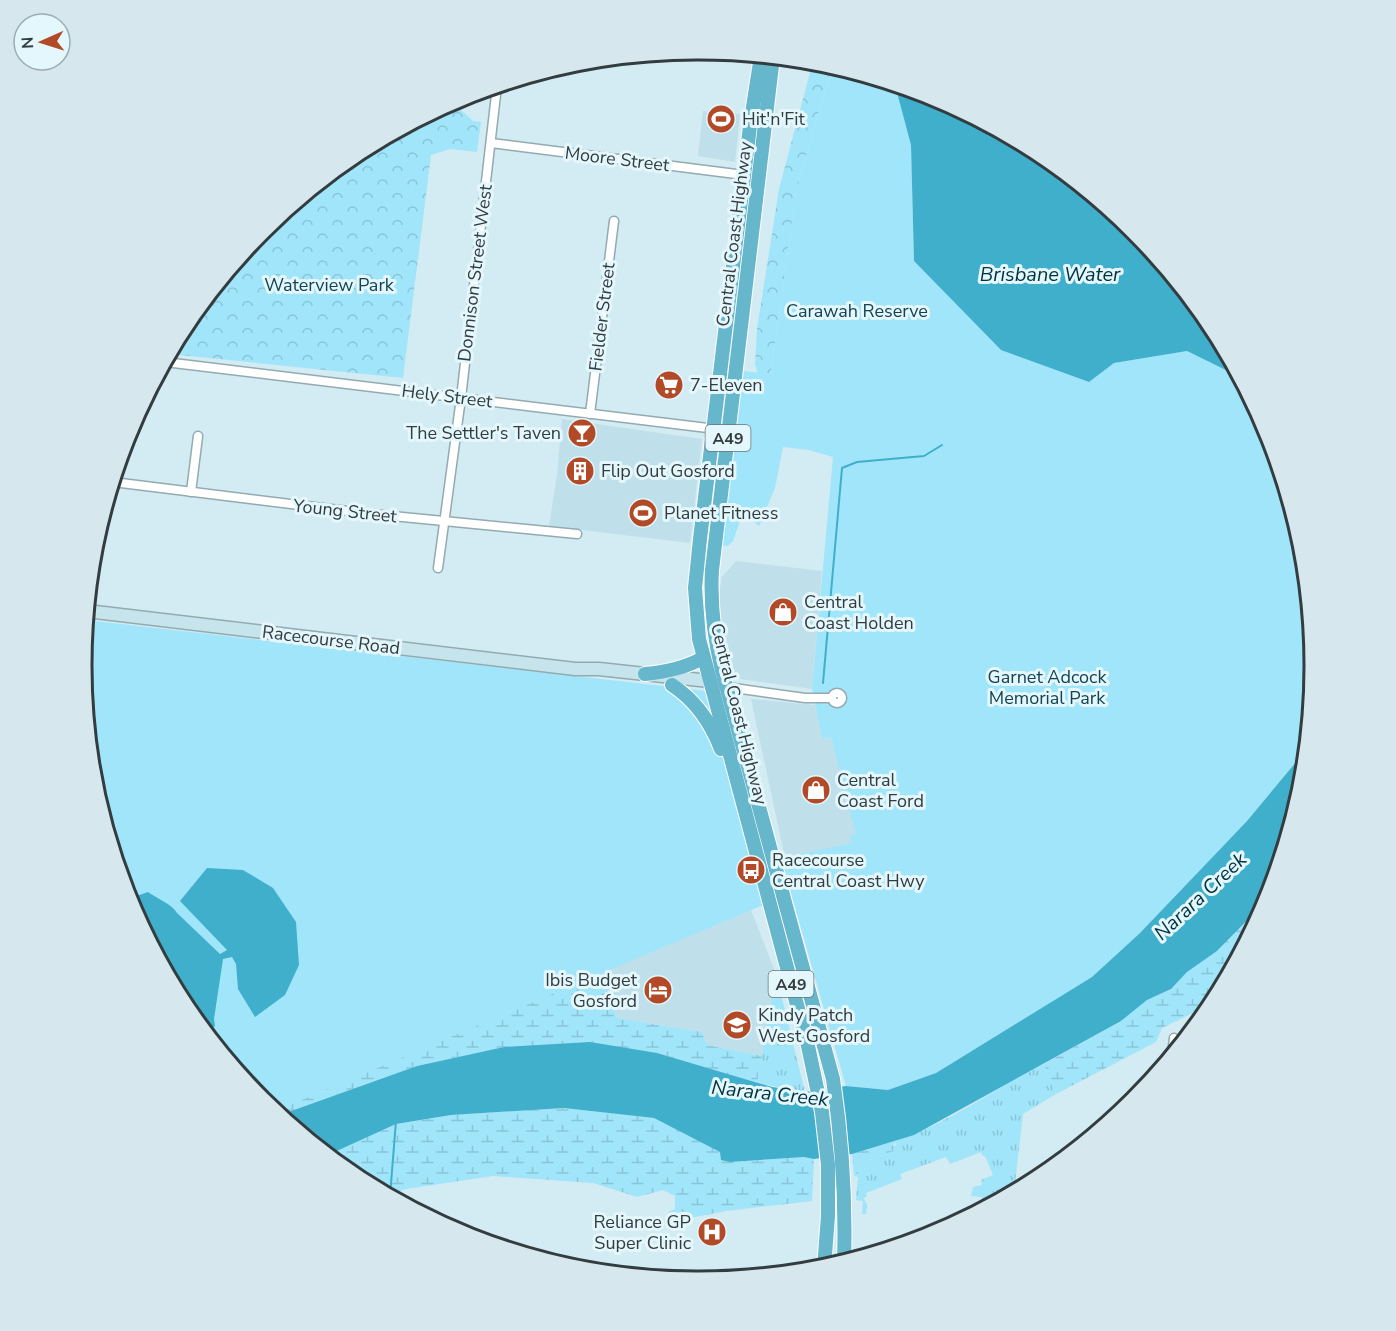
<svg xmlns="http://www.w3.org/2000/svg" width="1396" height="1331" viewBox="0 0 1396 1331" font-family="'Nunito Sans',sans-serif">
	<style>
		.built { fill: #bfe0ea }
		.grass { fill: url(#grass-tufts) }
		.forest { fill: url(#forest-crowns) }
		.wetland { fill: url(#wetland-marsh) }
		.park { fill: #a0e5fa }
		.water { fill: #40afcc }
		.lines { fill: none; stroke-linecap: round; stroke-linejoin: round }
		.stream { stroke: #40afcc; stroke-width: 2 }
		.minor-casing { stroke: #94aab1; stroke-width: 11 }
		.secondary-casing { stroke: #94aab1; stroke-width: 15 }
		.trunk-casing { stroke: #fff; stroke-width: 16 }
		.minor { stroke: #fff; stroke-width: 8 }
		.secondary { stroke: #c6e4ec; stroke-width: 12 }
		.trunk { stroke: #66b6cc; stroke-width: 14 }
		.labels { text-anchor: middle; stroke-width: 6; stroke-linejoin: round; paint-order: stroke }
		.shield { fill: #e4f7fd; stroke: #687478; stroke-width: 1.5 }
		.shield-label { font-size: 16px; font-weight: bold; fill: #333c3f }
		.poi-label { font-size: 18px; fill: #333c3f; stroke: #e4f7fd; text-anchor: start }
		.street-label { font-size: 18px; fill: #333c3f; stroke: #e4f7fd }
		.park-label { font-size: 18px; fill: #134350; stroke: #e4f7fd }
		.water-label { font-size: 20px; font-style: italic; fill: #00333f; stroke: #e4f7fd }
		.rim { fill: none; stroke: #333c3f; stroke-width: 3 }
	</style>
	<defs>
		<pattern id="grass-tufts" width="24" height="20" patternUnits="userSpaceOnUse" patternTransform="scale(1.5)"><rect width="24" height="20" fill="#a0e5fa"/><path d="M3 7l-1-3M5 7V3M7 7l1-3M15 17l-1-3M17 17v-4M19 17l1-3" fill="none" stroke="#8ac5d7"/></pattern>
		<pattern id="forest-crowns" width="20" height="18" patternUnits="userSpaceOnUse" patternTransform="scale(1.5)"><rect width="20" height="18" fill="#a0e5fa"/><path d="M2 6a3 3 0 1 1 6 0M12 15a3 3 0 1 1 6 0" fill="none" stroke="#8ac5d7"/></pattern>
		<pattern id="wetland-marsh" width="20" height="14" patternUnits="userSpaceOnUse" patternTransform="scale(1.5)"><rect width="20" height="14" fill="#a0e5fa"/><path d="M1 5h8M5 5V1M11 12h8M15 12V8" fill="none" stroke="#8ac5d7"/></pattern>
	</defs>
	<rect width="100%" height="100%" fill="#d3ebf2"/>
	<g class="built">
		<polygon points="703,111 740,114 735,162 698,156"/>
		<polygon points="562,419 702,439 690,543 549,526 557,475"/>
		<polygon points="736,561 822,571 812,689 740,679 733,673 724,636 718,600 722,577"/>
		<polygon points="751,699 815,705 822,739 831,737 857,834 852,843 785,858"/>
		<polygon points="751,910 776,974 762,1056 707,1045 702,1032 617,1018 601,973"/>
	</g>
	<g class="grass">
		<polygon points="776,974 805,1092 757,1083"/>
		<path d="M1044 1064 1056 1094 1023 1114 1014 1192 985 1207H981L982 1197 971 1196 973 1187 982 1185 981 1180 993 1175 985 1156H983L981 1152 950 1164 946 1157 900 1174 902 1179 866 1193 867 1196 864 1198 867 1205 866 1214H862L863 1201 856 1200 859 1164 882 1155 896 1145 895 1141C948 1124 995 1088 1044 1064Z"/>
	</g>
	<g class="forest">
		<polygon points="813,61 832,66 796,192 771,374 758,373 755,365 757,329 779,189"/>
		<polygon points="452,102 473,121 481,122 477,152 450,149 431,155 403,378 170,354 186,323 263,230 356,153"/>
	</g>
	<g class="wetland">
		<polygon points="1267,900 1219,990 1191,1014 1162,1028 1156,1042 1056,1094 1044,1064 1121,1021 1147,1000 1171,989 1187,972 1217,951"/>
		<polygon points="601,973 617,1018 702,1032 707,1045 762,1056 757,1083 657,1053 504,1047 417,1066 280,1115 275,1111"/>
		<polygon points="564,1108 654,1118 721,1152 730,1162 804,1157 814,1159 812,1201 726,1211 690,1218 668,1212 675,1209 675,1196 663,1190 637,1197 593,1183 493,1176 406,1189 388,1195 355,1177 328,1155 396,1124 451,1115"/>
		<polygon points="895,1141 893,1151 859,1164 858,1177 854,1176 852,1154"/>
	</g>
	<g class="park">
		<polygon points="832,66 895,85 911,145 914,261 1001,350 1089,382 1114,363 1187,351 1238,376 1267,430 1302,546 1314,666 1306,750 1247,821 1140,933 1092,977 936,1073 888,1090 846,1086 781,858 852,843 850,836 856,834 831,737 822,739 812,689 833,457 809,450 783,447 775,488 759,526 743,512 733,541 728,546 721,545 744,371 771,374 796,192"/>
		<polygon points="86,620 706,691 768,903 275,1111 262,1101 186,1007 129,901 94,785 82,665"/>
	</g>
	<g class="water">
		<polygon points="895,85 934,97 1041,154 1134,230 1210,324 1238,376 1187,351 1114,363 1089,382 1001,350 914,261 911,145"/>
		<polygon points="1306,750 1302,786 1267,900 1217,951 1187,972 1171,989 1147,1000 1121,1021 914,1135 852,1154 814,1159 804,1157 730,1162 721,1160 720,1152 654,1118 564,1108 451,1115 396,1124 328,1155 280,1115 417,1066 504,1047 590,1042 657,1053 772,1087 805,1092 846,1086 888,1090 936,1073 1092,977 1140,933 1247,821"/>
		<path d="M207 868 243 870 273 888 296 922 299 965 285 995 255 1017 238 989 236 964 232 957 223 959 214 1019 215 1026 207 1033 186 1007 128 899 148 892C156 898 172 904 177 913L220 954 227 950 180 901Z"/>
	</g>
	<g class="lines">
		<g class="stream">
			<polyline points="823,683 842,468 857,462 924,456 942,445"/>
			<polyline points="390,1196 396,1121"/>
		</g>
		<g class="minor-casing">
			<g id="minor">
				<polyline points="491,143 744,175"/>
				<polyline points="165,362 716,429"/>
				<polyline points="590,414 614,221"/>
				<polyline points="113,482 372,514 577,534"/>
				<polyline points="191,492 198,436"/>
				<polyline points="438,568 461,398 497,86"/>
				<polyline points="727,687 805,698 832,698"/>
				<circle cx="837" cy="698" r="5"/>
				<polyline points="1172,1054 1174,1038"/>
			</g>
		</g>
		<g class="secondary-casing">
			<polyline id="secondary" points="87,611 575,669 599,669 709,681 717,684"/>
		</g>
		<g class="trunk-casing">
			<g id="trunk">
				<polyline points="761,56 750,126 700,539 695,588 699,639 808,1046 822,1112 828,1165 828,1216 824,1268"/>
				<path d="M773 57 712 570C710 605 714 637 722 671L833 1079C842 1140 846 1200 844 1262"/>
				<path d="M645 674C666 672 685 668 703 658"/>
				<path d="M672 685C695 700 711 723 721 749"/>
			</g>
		</g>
		<use href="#minor" class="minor"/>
		<use href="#secondary" class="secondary"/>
		<use href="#trunk" class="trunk"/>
	</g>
	<defs>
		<g id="stadium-disc" transform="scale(1.5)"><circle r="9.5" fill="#b24a27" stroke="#e4f7fd"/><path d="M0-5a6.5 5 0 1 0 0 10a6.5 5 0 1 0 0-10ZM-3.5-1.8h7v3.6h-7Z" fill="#fff"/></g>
		<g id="supermarket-disc" transform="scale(1.5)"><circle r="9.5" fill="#b24a27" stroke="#e4f7fd"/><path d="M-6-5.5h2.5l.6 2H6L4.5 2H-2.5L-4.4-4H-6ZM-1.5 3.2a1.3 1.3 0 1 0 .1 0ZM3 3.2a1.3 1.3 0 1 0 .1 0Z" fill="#fff"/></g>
		<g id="bar-disc" transform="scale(1.5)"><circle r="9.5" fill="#b24a27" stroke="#e4f7fd"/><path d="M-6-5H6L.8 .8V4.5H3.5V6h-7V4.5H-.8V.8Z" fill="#fff"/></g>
		<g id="building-disc" transform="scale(1.5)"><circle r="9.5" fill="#b24a27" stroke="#e4f7fd"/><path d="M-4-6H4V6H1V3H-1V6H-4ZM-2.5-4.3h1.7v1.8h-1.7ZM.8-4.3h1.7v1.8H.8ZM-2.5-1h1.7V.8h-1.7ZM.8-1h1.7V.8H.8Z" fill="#fff"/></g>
		<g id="shop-disc" transform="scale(1.5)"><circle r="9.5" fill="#b24a27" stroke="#e4f7fd"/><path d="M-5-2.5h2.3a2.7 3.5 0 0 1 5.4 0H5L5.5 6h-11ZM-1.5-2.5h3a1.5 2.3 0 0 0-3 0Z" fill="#fff"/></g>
		<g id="bus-disc" transform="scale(1.5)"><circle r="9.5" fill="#b24a27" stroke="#e4f7fd"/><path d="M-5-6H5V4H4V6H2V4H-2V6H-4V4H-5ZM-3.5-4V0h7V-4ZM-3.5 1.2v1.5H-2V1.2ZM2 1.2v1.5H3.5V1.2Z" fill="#fff"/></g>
		<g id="hotel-disc" transform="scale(1.5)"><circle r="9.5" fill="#b24a27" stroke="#e4f7fd"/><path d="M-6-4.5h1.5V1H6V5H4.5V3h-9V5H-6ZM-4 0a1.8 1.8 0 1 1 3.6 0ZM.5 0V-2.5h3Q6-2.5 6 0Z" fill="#fff"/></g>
		<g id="school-disc" transform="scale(1.5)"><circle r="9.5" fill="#b24a27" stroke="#e4f7fd"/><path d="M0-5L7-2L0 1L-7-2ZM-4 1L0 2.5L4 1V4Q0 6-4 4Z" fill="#fff"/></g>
		<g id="hospital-disc" transform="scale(1.5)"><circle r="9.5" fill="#b24a27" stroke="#e4f7fd"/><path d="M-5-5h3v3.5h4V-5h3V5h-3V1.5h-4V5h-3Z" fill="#fff"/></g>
	</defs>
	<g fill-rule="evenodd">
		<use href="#stadium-disc" x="721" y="119"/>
		<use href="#supermarket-disc" x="669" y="385"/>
		<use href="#bar-disc" x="582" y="433"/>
		<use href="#building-disc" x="580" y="471"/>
		<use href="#stadium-disc" x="643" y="513"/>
		<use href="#shop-disc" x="783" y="612"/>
		<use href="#shop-disc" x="816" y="790"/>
		<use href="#bus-disc" x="751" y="870"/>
		<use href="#hotel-disc" x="658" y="990"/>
		<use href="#school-disc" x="737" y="1025"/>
		<use href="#hospital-disc" x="712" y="1232"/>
	</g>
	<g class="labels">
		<g class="shield">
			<rect x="705.5" y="425" width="45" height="26" rx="4.5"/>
			<rect x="768.5" y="971" width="45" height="26" rx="4.5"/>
		</g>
		<g class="shield-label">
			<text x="728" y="444">A49</text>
			<text x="791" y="990">A49</text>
		</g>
		<g class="poi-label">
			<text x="742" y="125">Hit'n'Fit</text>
			<text x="690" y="391">7-Eleven</text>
			<text x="561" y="439" text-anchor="end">The Settler's Taven</text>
			<text x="601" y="477">Flip Out Gosford</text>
			<text x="664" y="519">Planet Fitness</text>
			<text x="804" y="608">Central<tspan x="804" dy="21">Coast Holden</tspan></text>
			<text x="837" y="786">Central<tspan x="837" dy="21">Coast Ford</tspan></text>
			<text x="772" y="866">Racecourse<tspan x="772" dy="21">Central Coast Hwy</tspan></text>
			<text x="637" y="986" text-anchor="end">Ibis Budget<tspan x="637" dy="21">Gosford</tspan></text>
			<text x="758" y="1021">Kindy Patch<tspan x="758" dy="21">West Gosford</tspan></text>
			<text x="691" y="1228" text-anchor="end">Reliance GP<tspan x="691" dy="21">Super Clinic</tspan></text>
		</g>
		<g class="street-label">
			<text transform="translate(617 159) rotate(7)" y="6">Moore Street</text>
			<text transform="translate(734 234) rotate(-83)" y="6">Central Coast Highway</text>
			<text transform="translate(475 273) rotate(-83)" y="6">Donnison Street West</text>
			<text transform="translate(602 317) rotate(-83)" y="6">Fielder Street</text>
			<text transform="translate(447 396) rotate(7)" y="6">Hely Street</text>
			<text transform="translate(345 511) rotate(6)" y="6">Young Street</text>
			<text transform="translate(331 640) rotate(7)" y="6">Racecourse Road</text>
			<text transform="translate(739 714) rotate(76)" y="6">Central Coast Highway</text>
		</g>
		<g class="park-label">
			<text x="329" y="291">Waterview Park</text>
			<text x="857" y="317">Carawah Reserve</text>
			<text x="1047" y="683">Garnet Adcock<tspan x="1047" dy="21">Memorial Park</tspan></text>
		</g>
		<g class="water-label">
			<text x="1050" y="281">Brisbane Water</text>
			<text transform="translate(1200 896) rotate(-43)" y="7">Narara Creek</text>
			<text transform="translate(770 1093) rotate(6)" y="7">Narara Creek</text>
		</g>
	</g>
	<path d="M0 0H1396V1331H0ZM697 60H699A605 605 0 0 1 1304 665V666A605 605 0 0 1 699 1271H697A605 605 0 0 1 92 666V665A605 605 0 0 1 697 60Z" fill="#d6e8ee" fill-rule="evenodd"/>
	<path class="rim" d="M697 60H699A605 605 0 0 1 1304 665V666A605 605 0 0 1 699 1271H697A605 605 0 0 1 92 666V665A605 605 0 0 1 697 60Z"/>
	<g transform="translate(42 42) rotate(267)"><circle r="28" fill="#e4f7fd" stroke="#9dacb1" stroke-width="1.5"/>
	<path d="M0-4.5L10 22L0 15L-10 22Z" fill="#b24a27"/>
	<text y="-9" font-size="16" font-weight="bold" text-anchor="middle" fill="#333c3f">N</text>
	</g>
</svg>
